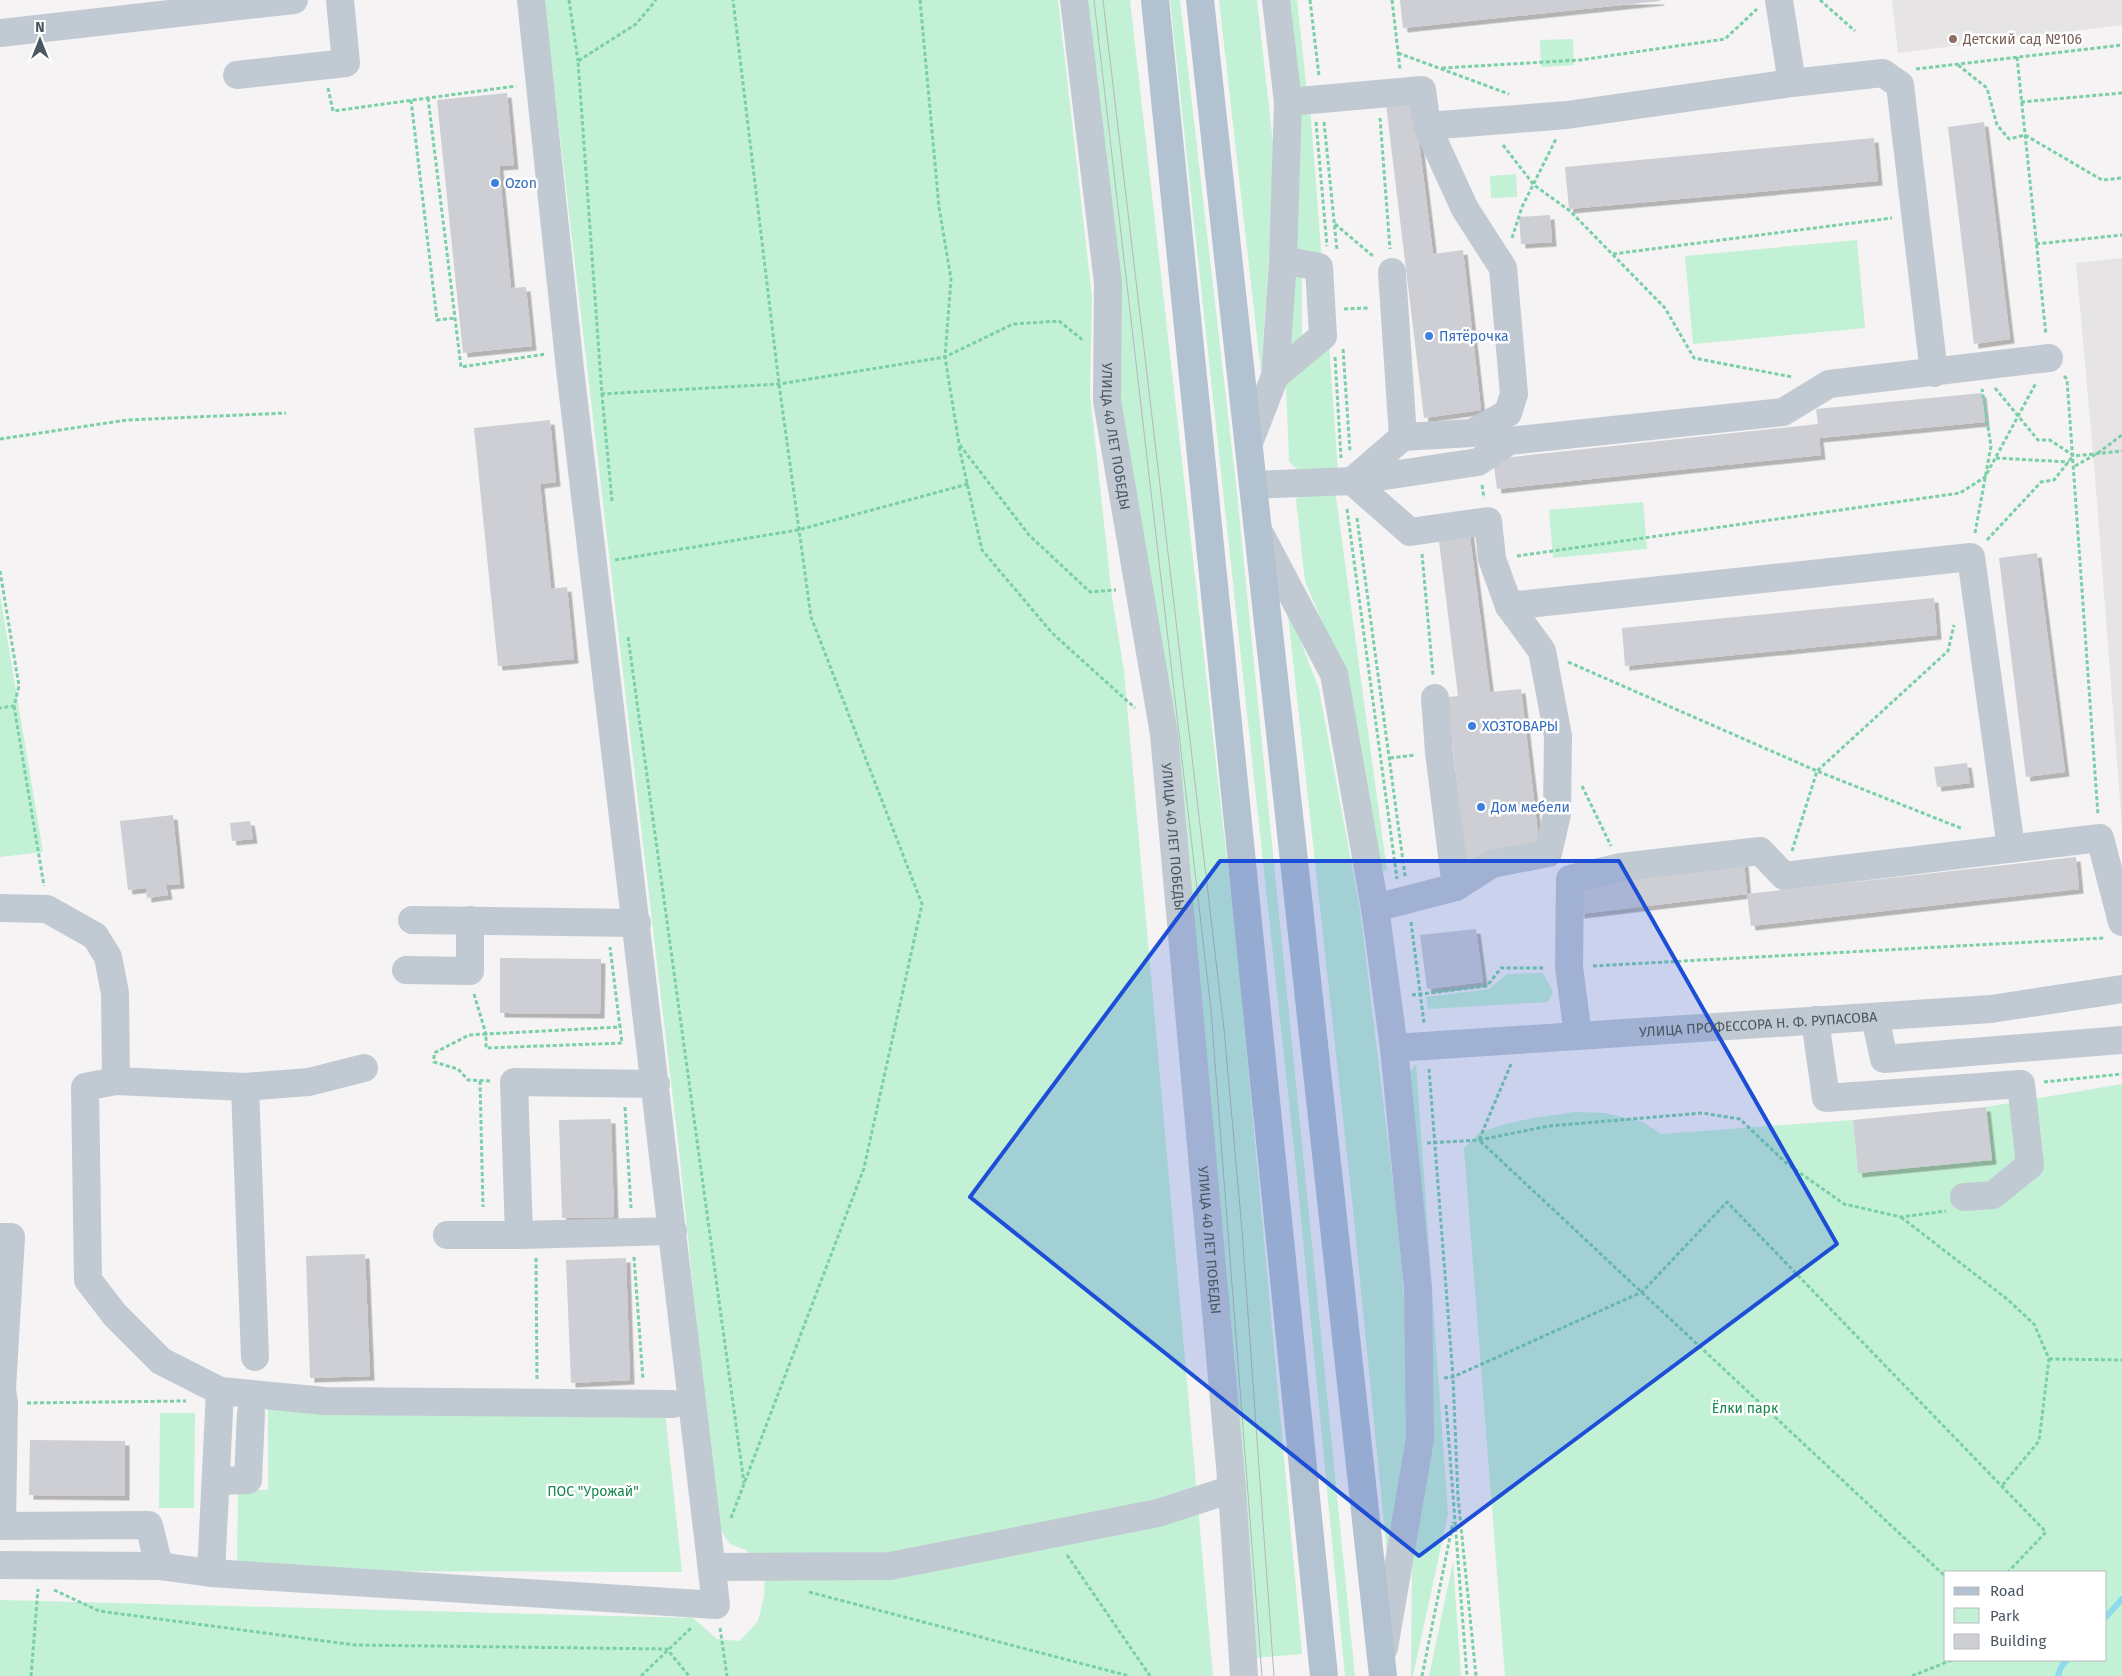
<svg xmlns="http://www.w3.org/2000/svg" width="2122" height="1676" viewBox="0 0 2122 1676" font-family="'Fira Sans',sans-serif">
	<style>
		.education { fill: #e6e4e5 }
		.green { fill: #c3f1d5; fill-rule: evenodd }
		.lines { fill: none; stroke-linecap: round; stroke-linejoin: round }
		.stream { stroke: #90daee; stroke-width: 6 }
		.building { fill: #cdcfd5; filter: url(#shadow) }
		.path { stroke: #7ad0a6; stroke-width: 3; stroke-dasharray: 4 2.5; stroke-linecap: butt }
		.minor { stroke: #c1cad2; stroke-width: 28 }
		.major { stroke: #b3c2d1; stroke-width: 28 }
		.tram { stroke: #b5b8bd; stroke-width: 1 }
		.marked { fill: #1d4ed8; fill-opacity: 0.2; stroke: #1d4ed8; stroke-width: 4; stroke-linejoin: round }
		.education-dot { fill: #8d6e63; stroke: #fff; stroke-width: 2 }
		.shop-dot { fill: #3f7fe0; stroke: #fff; stroke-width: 2 }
		.labels { text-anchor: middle; stroke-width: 5; stroke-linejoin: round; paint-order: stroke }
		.education-label { font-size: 14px; fill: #785e54; stroke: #fff; text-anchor: start }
		.shop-label { font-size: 14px; fill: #366cbe; stroke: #fff; text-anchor: start }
		.street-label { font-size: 14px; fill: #4a5661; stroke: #fff }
		.park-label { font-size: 14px; fill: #17864f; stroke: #fff }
	</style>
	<defs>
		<filter id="shadow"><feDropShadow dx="4.5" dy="4.5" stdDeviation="0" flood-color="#0004"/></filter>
	</defs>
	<rect width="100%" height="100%" fill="#f5f3f3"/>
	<g class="education">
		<polygon points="1892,0 2122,0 2122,25 1898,53"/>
		<polygon points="2122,258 2122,827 2094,464 2076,263"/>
	</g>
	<g class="green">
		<polygon points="544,0 1058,0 1092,297 1090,394 1112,597 1124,671 1213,1676 0,1676 0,1600 693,1618 717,1639 740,1641 758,1621 764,1597 765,1572 746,1550 730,1544 717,1525 680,1159"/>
		<polygon points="1081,0 1130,0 1238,958 1302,1654 1254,1658 1231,1370 1133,592"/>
		<polygon points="1170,0 1180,0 1237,493 1355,1676 1345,1676 1296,1167"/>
		<polygon points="1219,0 1257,0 1275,161 1261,372"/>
		<polygon points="1282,0 1297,0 1307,92 1293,93"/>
		<polygon points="1573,39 1574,65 1541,67 1540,40"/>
		<polygon points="1310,106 1322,262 1296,257 1293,107"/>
		<polygon points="1516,174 1517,197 1491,198 1490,176"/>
		<polygon points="1857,240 1865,328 1693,344 1685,256"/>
		<polygon points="1288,274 1302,278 1302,346 1284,359"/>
		<path d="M1329 344 1338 471C1319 472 1301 478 1289 461L1286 382Z"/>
		<polygon points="1335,489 1387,871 1377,870 1345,676 1305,581 1296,500 1303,491"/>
		<polygon points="1643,502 1647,549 1553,558 1549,510"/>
		<polygon points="0,595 43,852 0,857"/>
		<polygon points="1287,606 1319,689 1360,909 1398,1225 1411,1387 1403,1476 1387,1554 1353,1209"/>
		<polygon points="1543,973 1553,992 1548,1002 1428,1009 1426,997 1489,989 1507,974"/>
		<polygon points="1416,1064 1448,1514 1413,1676 1411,1676 1412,1555 1405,1077"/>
		<path d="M2122 1084V1676H1505L1464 1148 1479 1133 1501 1125 1533 1118 1576 1112 1606 1113 1643 1122 1661 1134 1853 1120 1858 1173 1991 1159 1986 1107ZM1946 1572H2106V1660H1946Z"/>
		<polygon points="268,1409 665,1411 682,1572 237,1571 238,1490 268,1490"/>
		<polygon points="160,1413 195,1413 194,1508 159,1508"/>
		<polygon points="1453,1562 1461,1676 1429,1676"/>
	</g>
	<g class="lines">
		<g class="stream">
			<polyline points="2106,1617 2122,1599"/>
			<polyline points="2058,1676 2061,1667 2067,1660"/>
		</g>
	</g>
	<g class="building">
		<polygon points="1400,0 1660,0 1660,1 1403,28"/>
		<polygon points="507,93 514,165 499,166 511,288 526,287 532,346 463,353 437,100"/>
		<polygon points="1413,93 1433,254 1463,250 1481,410 1424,418 1385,96"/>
		<polygon points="1984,122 2010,339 1974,344 1948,127"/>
		<polygon points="1874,138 1878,181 1569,209 1565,167"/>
		<polygon points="1550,215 1552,242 1521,244 1519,217"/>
		<polygon points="1982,393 1985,422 1819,438 1821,455 1497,489 1493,459 1818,424 1816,409"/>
		<polygon points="550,420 556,482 540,484 551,589 567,587 574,659 498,666 474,428"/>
		<polygon points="1469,529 1490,692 1521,689 1540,851 1466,860 1447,697 1458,696 1438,533"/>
		<polygon points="2037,553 2065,772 2026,777 1999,558"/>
		<polygon points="1934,598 1937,635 1625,666 1622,628"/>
		<polygon points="1967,763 1970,783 1937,787 1934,767"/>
		<polygon points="173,815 180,884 166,885 168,895 147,898 146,888 128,890 120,821"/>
		<polygon points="250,821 253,839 232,841 230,823"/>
		<polygon points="2076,857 2079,889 1751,926 1747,894"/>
		<polygon points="1744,862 1747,894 1580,914 1576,882"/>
		<polygon points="1476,929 1483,982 1427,989 1420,935"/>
		<polygon points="500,958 601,959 600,1014 500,1013"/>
		<polygon points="1986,1107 1992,1160 1858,1173 1853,1120"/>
		<polygon points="611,1119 614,1217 562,1218 559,1120"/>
		<polygon points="365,1254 370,1376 310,1378 306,1256"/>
		<polygon points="626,1258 630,1380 571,1383 566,1260"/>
		<polygon points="30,1440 125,1441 125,1496 29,1495"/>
	</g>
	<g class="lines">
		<g class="path">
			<polyline points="569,0 578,61"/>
			<polyline points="920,0 939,207 951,279 945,357 959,444 1029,535 1090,592 1116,590"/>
			<polyline points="1310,0 1319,76"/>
			<polyline points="1392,0 1400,69"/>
			<polyline points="1820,0 1855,31"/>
			<polyline points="1398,53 1509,94"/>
			<polyline points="2017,57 2046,335"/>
			<polyline points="1958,65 1987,88 1997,125 2009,139 2025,135 2102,180 2122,178"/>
			<polyline points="1442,68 1580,60 1725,39 1757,9"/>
			<polyline points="1916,69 2122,45"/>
			<polyline points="328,88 333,111 516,86"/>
			<polyline points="428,98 461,367 546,354"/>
			<polyline points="411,100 437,320 455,318"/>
			<polyline points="2021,102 2122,93"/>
			<polyline points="1380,118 1390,249"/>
			<polyline points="1316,122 1327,246"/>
			<polyline points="1324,122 1337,250"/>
			<polyline points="1503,145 1534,185 1570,211 1665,308 1694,358 1792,377"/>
			<polyline points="1335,224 1374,257"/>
			<polyline points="1512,238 1522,207 1556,139"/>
			<polyline points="2036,244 2122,235"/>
			<polyline points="1613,254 1892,218"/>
			<polyline points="1344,309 1370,308"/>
			<polyline points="1343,349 1350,452"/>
			<polyline points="1335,357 1341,458"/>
			<polyline points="2064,376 2067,379 2098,815"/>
			<polyline points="1995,388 2038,440 2050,440 2074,456 2122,451"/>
			<polyline points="601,394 779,384 945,357 1013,324 1059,321 1084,341"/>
			<polyline points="0,439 127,420 286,413"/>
			<polyline points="959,447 982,550 1052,633 1135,708"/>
			<polyline points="1996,458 2069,462"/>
			<polyline points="2075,466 2098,453 2122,435"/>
			<polyline points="1482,485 1484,498"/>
			<polyline points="612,501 602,395 578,61 636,24 656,0"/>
			<polyline points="1347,509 1397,879"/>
			<polyline points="1357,518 1405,876"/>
			<polyline points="1975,533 1991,446 1982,389"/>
			<polyline points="1987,540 2041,482 2054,480 2073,456"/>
			<polyline points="1422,554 1433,675"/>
			<polyline points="1517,556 1960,493 1985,477 2036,383"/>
			<polyline points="615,560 798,530 968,484"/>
			<polyline points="0,571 19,686 14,706 0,708"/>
			<polyline points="628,637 744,1483"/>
			<polyline points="1568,662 1817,771 1963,829"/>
			<polyline points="14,706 44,886"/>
			<polyline points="1390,758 1416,755"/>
			<polyline points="1582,786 1611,846"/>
			<polyline points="1792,851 1817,771 1948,651 1954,625"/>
			<polyline points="1411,922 1424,1023"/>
			<polyline points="1593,966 2104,938"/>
			<polyline points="474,994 486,1034 620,1027 610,947"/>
			<polyline points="1412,995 1487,986 1501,968 1545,968"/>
			<polyline points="1511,1064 1479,1140 1946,1577"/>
			<polyline points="1429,1069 1453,1377 1458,1497 1476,1676"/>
			<polyline points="480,1081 483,1207"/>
			<polyline points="490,1081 468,1080 458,1069 434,1062 434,1053 469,1035 486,1034 486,1048 622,1043 620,1027"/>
			<polyline points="2044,1082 2122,1074"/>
			<polyline points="625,1107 631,1208"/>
			<polyline points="1427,1143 1479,1140 1549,1126 1702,1113 1740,1119 1786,1163 1844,1204 1901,1217 1946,1211"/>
			<polyline points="1901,1217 2007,1299 2034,1324 2049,1359 2039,1441 2001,1487"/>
			<polyline points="634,1257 643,1380"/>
			<polyline points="536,1258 537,1380"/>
			<polyline points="2049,1359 2122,1360"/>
			<polyline points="1444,1378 1453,1377 1642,1292 1727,1202 2046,1532 2008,1572"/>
			<polyline points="27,1403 186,1401"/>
			<polyline points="1446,1405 1467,1676"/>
			<polyline points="731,1518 864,1168 922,904 811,617 779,384 733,0"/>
			<polyline points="1067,1555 1150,1676"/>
			<polyline points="54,1590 99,1611 355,1645 667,1649 689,1676"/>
			<polyline points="809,1592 1129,1676"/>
			<polyline points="720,1628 727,1676"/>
			<polyline points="31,1676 38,1589"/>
			<polyline points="641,1676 691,1628"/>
			<polyline points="1422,1676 1453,1522"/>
			<polyline points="1912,1676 1952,1660"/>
		</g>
		<g class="minor">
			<path id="s1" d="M1074 0 1108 283 1107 401 1164 734 1232 1489 1244 1676"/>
			<polyline points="1779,0 1792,83"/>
			<polyline points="0,33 294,0"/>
			<polyline points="237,75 346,63 340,0"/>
			<polyline points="1288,102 1422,90 1427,126 1465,209 1503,268 1514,394 1508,413 1472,433 1403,437 1352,481 1410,532 1488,521 1492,559 1509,606 1542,651 1558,736 1557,814 1548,853 1492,864 1456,887 1375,908"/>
			<polyline points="1427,126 1567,115 1792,83 1883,73 1900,85 1934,373"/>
			<polyline points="1392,272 1403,437"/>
			<polyline points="1275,376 1323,336 1319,267 1283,260"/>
			<polyline points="1250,440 1275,376 1283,260 1288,102 1276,0"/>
			<polyline points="1254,485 1352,481 1478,462 1509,441 1783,412 1829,384 2049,358"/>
			<polyline points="1259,532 1334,674 1375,908 1394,1048 1418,1289 1420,1439 1384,1648"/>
			<polyline points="1509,606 1971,557 2011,848"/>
			<polyline points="1435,698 1439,752 1456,887"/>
			<polyline points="0,908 47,909 95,936 108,957 115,993 116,1081 245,1087 309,1082 364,1068"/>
			<polyline points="412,920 637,923"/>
			<polyline points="406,970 470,971 470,920"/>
			<polyline points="1875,1017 1884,1059 2122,1040"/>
			<polyline points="1815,1020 1826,1098 2021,1084 2030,1165 1993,1195 1964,1197"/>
			<polyline points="1578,1035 1569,967 1570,879 1621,867 1760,851 1784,876 2100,838 2122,922"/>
			<path id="s2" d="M1394 1048 1991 1009 2122 989"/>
			<polyline points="116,1081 85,1087 88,1280 115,1315 161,1361 220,1391 325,1401 673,1404"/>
			<polyline points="245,1087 255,1357"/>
			<polyline points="447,1235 519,1235 514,1082 656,1084"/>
			<polyline points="519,1235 673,1231"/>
			<polyline points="0,1237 11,1237 2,1389 4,1403 2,1526 149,1525 159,1566"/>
			<polyline points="216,1481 248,1480 251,1413"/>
			<polyline points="0,1565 159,1566 211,1573 716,1605 570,369 531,0"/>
			<polyline points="713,1567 890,1566 1158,1513 1232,1489"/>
			<polyline points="211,1573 220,1391"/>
		</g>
		<g class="major">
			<polyline points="1155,0 1324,1676"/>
			<polyline points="1200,0 1383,1676"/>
		</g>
		<g class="tram">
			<polyline points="1094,0 1211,1010 1262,1676"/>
			<polyline points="1103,0 1224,1029 1242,1230 1274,1676"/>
		</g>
	</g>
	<path class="marked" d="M1220 861H1619L1837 1244 1419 1556 970 1197Z"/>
	<circle class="education-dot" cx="1953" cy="39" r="5"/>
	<g class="shop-dot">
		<circle cx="495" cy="183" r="5"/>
		<circle cx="1429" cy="336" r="5"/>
		<circle cx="1472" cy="726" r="5"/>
		<circle cx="1481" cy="807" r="5"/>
	</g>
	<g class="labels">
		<g class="education-label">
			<text x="1963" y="44">Детский сад №106</text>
		</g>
		<g class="shop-label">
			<text x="505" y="188">Ozon</text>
			<text x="1439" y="341">Пятёрочка</text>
			<text x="1482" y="731">ХОЗТОВАРЫ</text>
			<text x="1491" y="812">Дом мебели</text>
		</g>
		<g class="street-label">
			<text dy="5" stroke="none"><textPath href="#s1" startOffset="439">УЛИЦА 40 ЛЕТ ПОБЕДЫ</textPath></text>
			<text dy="5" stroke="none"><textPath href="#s1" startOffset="844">УЛИЦА 40 ЛЕТ ПОБЕДЫ</textPath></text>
			<text dy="5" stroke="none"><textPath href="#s2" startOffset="365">УЛИЦА ПРОФЕССОРА Н. Ф. РУПАСОВА</textPath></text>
			<text dy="5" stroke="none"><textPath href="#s1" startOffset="1249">УЛИЦА 40 ЛЕТ ПОБЕДЫ</textPath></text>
		</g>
		<g class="park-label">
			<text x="1745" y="1413">Ёлки парк</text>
			<text x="593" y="1496">ПОС "Урожай"</text>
		</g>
	</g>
	<rect x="1944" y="1571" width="162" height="90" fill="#ffffff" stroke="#b7bbc0"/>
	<rect x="1954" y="1587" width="25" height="8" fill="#b3c2d1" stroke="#b7bbc0"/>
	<text x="1990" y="1596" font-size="15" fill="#4a5661">Road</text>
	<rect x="1954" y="1608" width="25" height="15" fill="#c3f1d5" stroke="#b7bbc0"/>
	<text x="1990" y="1621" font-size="15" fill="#4a5661">Park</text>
	<rect x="1954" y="1634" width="25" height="15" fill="#cdcfd5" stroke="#b7bbc0"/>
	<text x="1990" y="1646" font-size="15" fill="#4a5661">Building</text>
	<g transform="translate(40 40)" stroke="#ffffff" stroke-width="4" paint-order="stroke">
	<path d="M0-4L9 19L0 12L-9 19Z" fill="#4a5661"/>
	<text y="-8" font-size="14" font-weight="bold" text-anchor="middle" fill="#4a5661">N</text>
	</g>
</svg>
